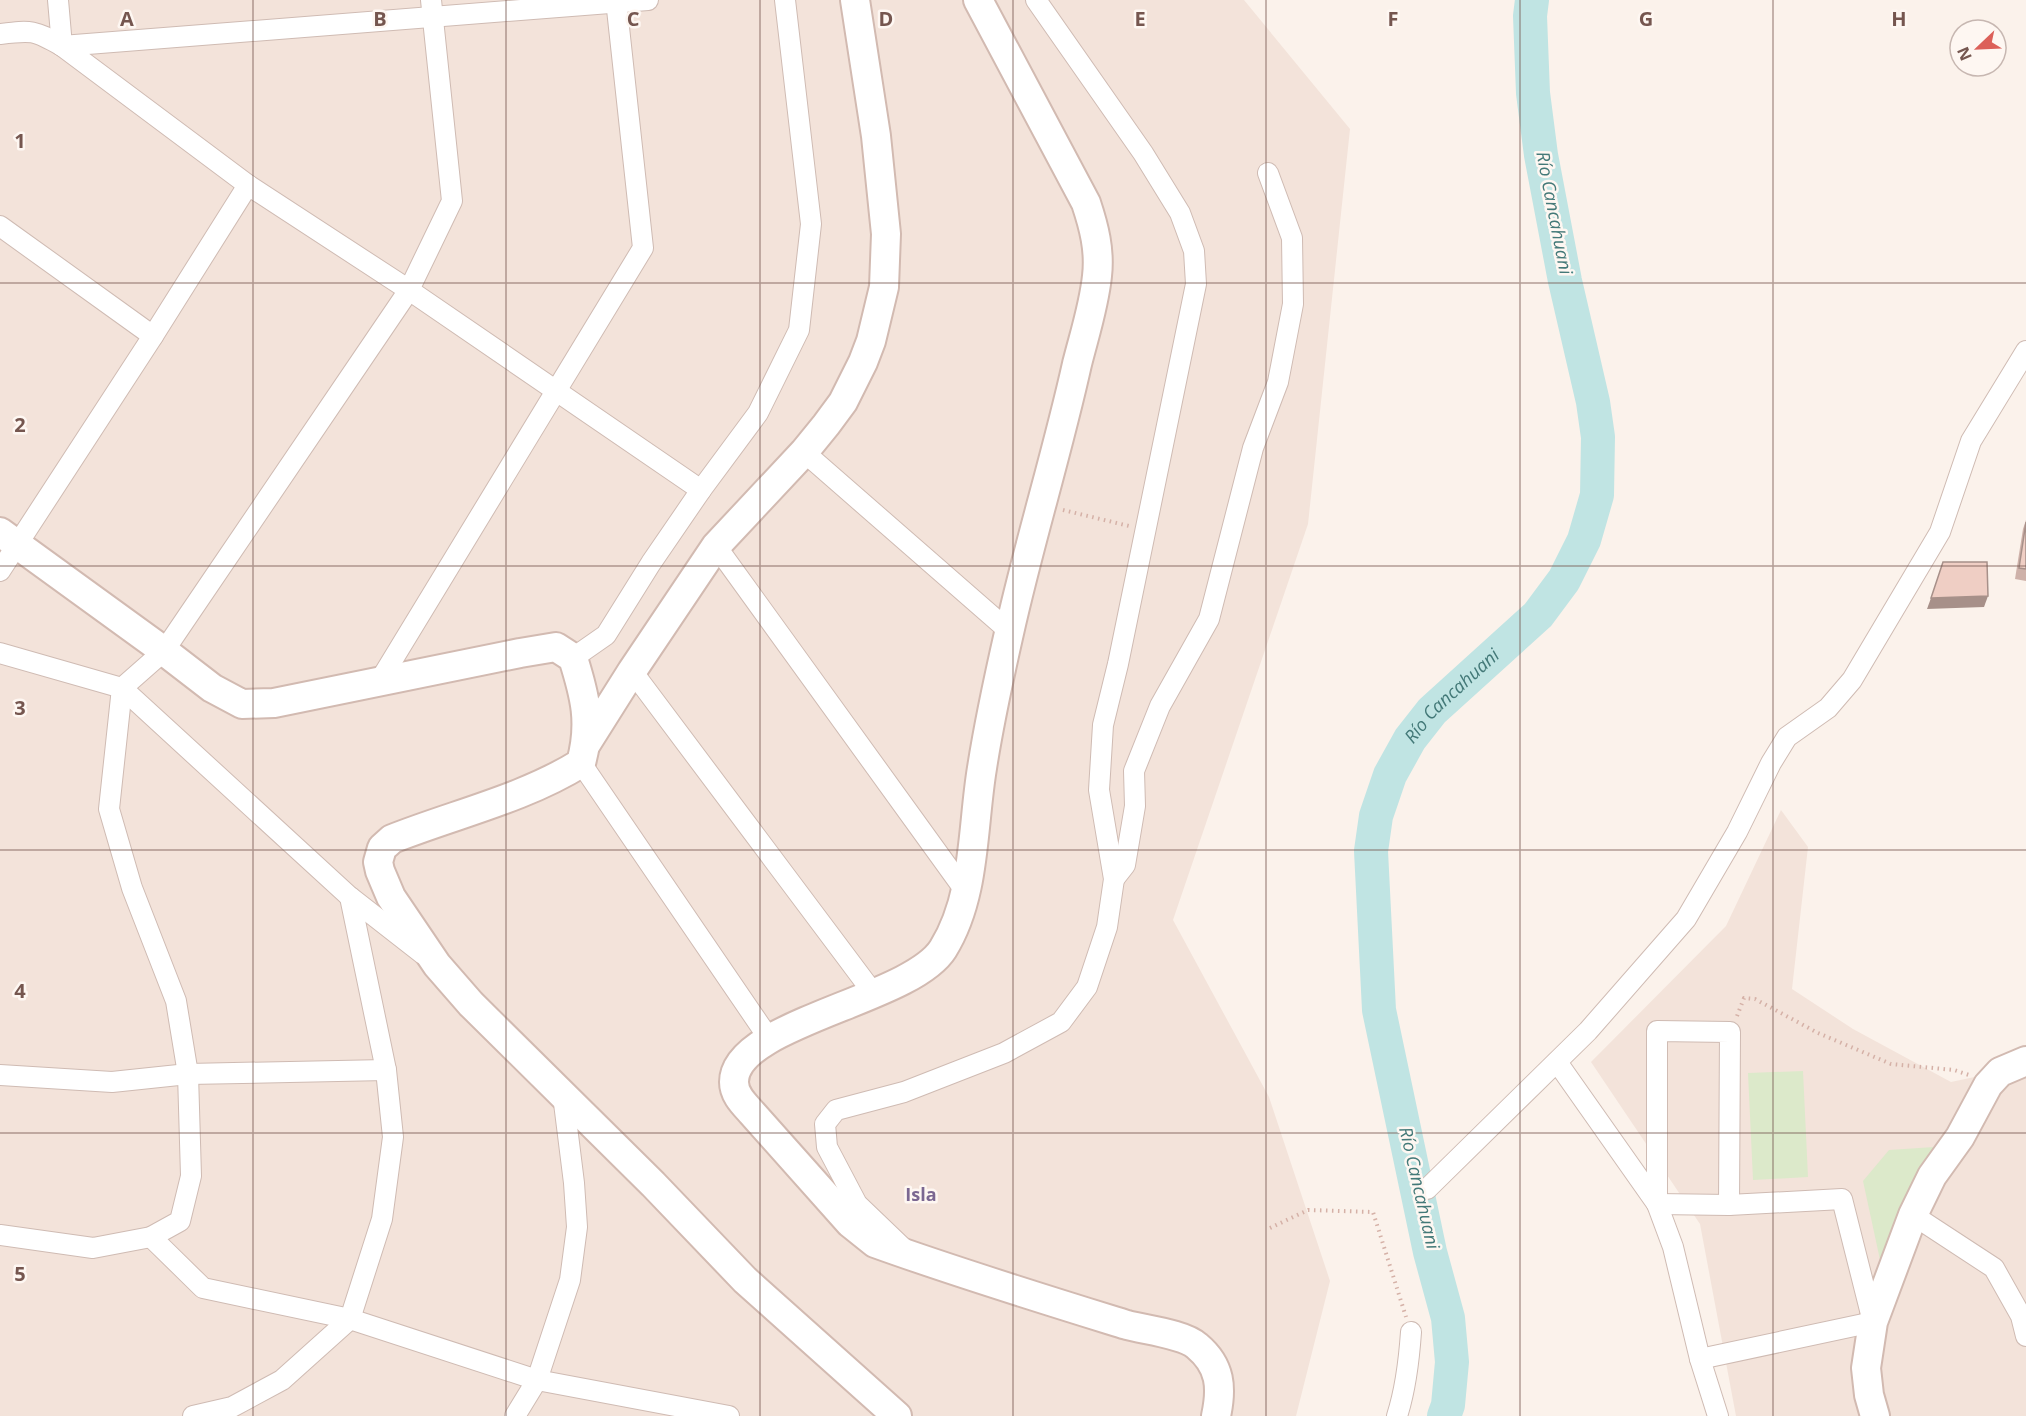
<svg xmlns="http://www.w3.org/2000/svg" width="2026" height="1416" viewBox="0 0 2026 1416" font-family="'Open Sans',sans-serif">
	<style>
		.residential { fill: #f3e3da }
		.green { fill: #dce9ca }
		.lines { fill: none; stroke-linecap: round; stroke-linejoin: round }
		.river { stroke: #c0e4e3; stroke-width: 34 }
		.street-casing { stroke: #cfbbb3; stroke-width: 22 }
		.secondary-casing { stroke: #d2bab1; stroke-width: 32 }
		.path { stroke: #d5b1a7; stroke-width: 4; stroke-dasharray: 1.5 4.5; stroke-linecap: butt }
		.street { stroke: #fff; stroke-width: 20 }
		.secondary { stroke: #fff; stroke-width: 28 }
		.wall { fill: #ceb1a9 }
		.shaded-wall { fill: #a79089 }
		.building { fill: #efcec4; stroke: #a79089; stroke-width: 1.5 }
		.grid { fill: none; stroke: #75564f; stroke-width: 1.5; stroke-opacity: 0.55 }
		.labels { text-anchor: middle; stroke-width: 5; stroke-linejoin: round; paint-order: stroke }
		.water-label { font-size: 18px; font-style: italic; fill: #437978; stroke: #fef7f2 }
		.neighbourhood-label { font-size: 18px; font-weight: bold; fill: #7b6791; stroke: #fef7f2 }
		.grid-label { font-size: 20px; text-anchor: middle; font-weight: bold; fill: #75564f; stroke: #fef7f2; stroke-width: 5; stroke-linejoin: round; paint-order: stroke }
	</style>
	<rect width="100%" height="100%" fill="#fbf2eb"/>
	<g class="residential">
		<polygon points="0,0 1244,0 1350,129 1308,524 1173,920 1269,1097 1330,1281 1296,1416 0,1416"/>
		<polygon points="1781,810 1808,847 1792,989 1853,1029 1951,1082 2026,1066 2026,1416 1736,1416 1700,1224 1591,1062 1726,926"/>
	</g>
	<g class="green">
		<polygon points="1803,1071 1808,1177 1753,1180 1748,1073"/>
		<polygon points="1934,1147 1882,1269 1863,1181 1889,1150"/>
	</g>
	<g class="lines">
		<path class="river" id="s1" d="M1444 1416 1448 1405 1452 1362 1448 1318 1430 1252 1379 1010 1371 851 1376 816 1390 775 1410 739 1432 711 1538 615 1564 580 1584 540 1597 495 1598 437 1593 402 1565 281 1541 155 1533 93 1530 16 1532 0"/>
		<g class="street-casing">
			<g id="street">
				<polyline points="58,0 62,46"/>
				<path d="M0 34C32 30 34 30 62 46L248 185 409 290 701 490"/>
				<polyline points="62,46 648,0"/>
				<polyline points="0,226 153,336"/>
				<polyline points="804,452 1009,631"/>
				<polyline points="716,546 966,892"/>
				<polyline points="0,571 153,336 248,185"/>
				<polyline points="0,653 122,688 350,897 423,954"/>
				<polyline points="573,658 606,635 651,563 701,490 758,413 799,330 811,224 785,0"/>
				<polyline points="632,671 874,994"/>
				<polyline points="379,682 643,248 616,0"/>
				<polyline points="581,763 770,1040"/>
				<polyline points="1114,879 1125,865 1135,806 1134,771 1160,706 1209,619 1253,448 1278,382 1293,304 1292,238 1268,173"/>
				<polyline points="1557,1062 1657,1204 1673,1247 1700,1359 1718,1416"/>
				<polyline points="0,1075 112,1082 188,1074 386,1070"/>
				<polyline points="1427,1189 1588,1031 1686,919 1737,832 1771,763 1787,737 1828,708 1852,680 1940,532 1971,441 2026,351"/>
				<polyline points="1657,1204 1729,1205 1842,1199 1873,1322 1700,1359"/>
				<polyline points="1657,1204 1657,1031 1730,1032 1729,1205"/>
				<polyline points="1913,1215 1994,1268 2021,1316 2026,1336"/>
				<polyline points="0,1235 93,1248 151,1237 180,1221 191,1176 188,1074 176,1001 132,888 109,809 122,688 164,651 409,290 452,201 431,0"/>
				<polyline points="151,1237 203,1288 350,1319 537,1380 729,1416"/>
				<polyline points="905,1250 857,1204 827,1147 825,1124 836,1110 904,1092 1004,1053 1061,1022 1087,987 1107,927 1114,879 1099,790 1103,725 1118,664 1196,284 1194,251 1180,213 1143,153 1036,0"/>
				<polyline points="193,1416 232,1407 282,1380 350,1319 382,1219 393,1137 386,1070 350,897"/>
				<polyline points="515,1416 537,1380 570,1280 577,1227 574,1183 563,1095"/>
				<path d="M1397 1416C1406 1388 1409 1361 1411 1332"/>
			</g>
		</g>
		<g class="secondary-casing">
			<g id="secondary">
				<path d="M978 0 1086 203C1094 227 1100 250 1097 276 1094 306 1084 336 1077 364 1057 454 1029 543 1009 633 999 677 989 723 982 768 972 828 976 896 943 949 910 1001 734 1023 734 1082 734 1095 744 1104 752 1113L850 1223 875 1243C958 1273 1043 1299 1127 1325 1146 1330 1184 1334 1197 1346 1221 1366 1222 1388 1216 1416"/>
				<path d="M0 532 164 651 212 688 242 704 274 703 520 653 556 647 573 658C585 696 592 723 581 763 523 799 455 814 392 839L382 848 378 862 380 871 391 897 437 965 471 1004 653 1184 745 1280 897 1416"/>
				<polyline points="586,744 632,671 716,546 804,452 826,425 843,402 863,362 871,341 884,287 886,234 876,136 855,0"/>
				<polyline points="1875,1416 1869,1395 1866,1368 1873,1322 1913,1215 1932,1176 1960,1137 1988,1085 2000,1072 2026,1061"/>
			</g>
		</g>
		<g class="path">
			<polyline points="1063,510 1129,526"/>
			<polyline points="1737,1016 1744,998 1755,999 1818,1033 1891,1064 1954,1070 1969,1075"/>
			<polyline points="1270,1228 1308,1210 1373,1212 1406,1317"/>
		</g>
		<use href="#street" class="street"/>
		<use href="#secondary" class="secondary"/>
	</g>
	<polygon class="wall" points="2026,520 2026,581 2015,579 2023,529"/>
	<polygon class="shaded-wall" points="1988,596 1984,607 1927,609 1931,598"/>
	<g class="building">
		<polygon points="2026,522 2026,569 2019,568"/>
		<polygon points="1943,562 1987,562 1988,596 1931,598"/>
	</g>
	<path class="grid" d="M253 0V1416M506 0V1416M760 0V1416M1013 0V1416M1266 0V1416M1520 0V1416M1773 0V1416M0 283H2026M0 566H2026M0 850H2026M0 1133H2026"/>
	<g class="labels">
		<g class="water-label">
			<text transform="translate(1554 213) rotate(79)" y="6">Río Cancahuani</text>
			<text dy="6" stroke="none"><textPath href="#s1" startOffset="754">Río Cancahuani</textPath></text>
			<text transform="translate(1419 1188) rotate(77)" y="6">Río Cancahuani</text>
		</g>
		<g class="neighbourhood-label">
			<text x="921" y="1201">Isla</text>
		</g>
	</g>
	<g class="grid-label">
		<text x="127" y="26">A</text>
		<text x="380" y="26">B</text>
		<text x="633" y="26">C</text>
		<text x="886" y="26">D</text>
		<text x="1140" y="26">E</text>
		<text x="1393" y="26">F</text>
		<text x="1646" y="26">G</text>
		<text x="1899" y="26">H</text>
		<text x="20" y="148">1</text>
		<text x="20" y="432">2</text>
		<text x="20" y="715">3</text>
		<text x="20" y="998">4</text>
		<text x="20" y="1281">5</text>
	</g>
	<g transform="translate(1978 48) rotate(247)"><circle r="28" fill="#fef7f2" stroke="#c7b7b1" stroke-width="1.5"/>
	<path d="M0-4.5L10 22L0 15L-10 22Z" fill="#dc6059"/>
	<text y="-9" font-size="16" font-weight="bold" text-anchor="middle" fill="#75564f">N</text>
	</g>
</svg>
